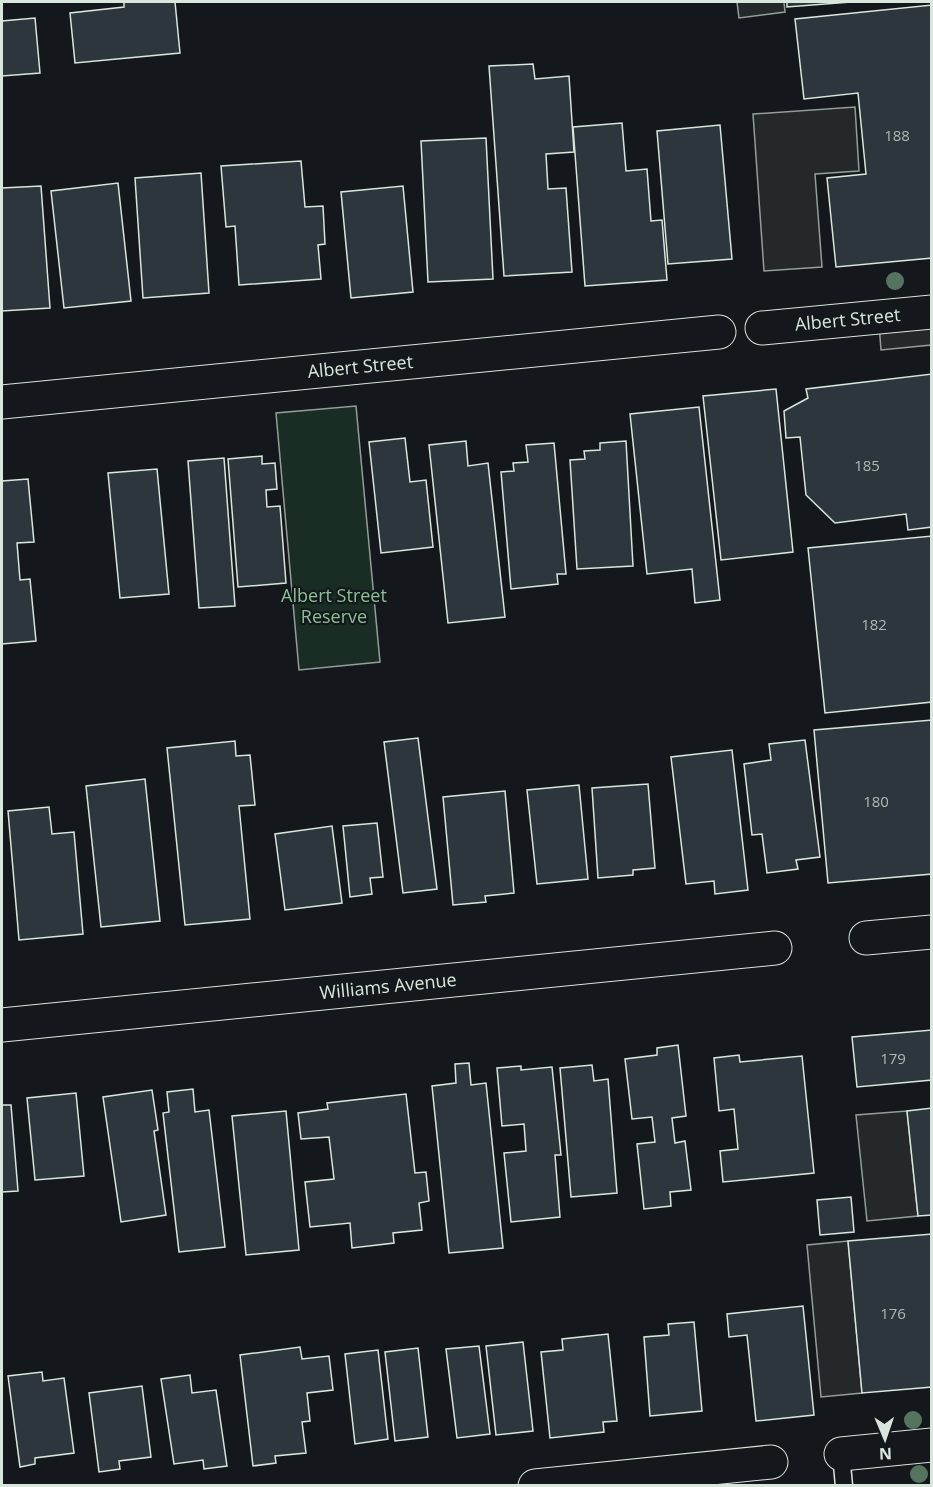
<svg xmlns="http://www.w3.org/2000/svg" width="933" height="1487" viewBox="0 0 933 1487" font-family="'Open Sans',sans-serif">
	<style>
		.green { fill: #1a2d24; stroke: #939e99; stroke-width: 1.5 }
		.parking { fill: #24282b; stroke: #939e99; stroke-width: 1.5 }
		.building { fill: #2c363c; stroke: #d8e6dc; stroke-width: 1.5 }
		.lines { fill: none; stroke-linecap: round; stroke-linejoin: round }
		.lane-casing { stroke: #d8e6dc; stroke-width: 19 }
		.street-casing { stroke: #d8e6dc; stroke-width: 35 }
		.lane { stroke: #14181c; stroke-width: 16 }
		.street { stroke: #14181c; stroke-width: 33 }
		.tree { fill: #55745f }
		.labels { text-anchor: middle; stroke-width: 4.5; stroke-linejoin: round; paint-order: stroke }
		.number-label { font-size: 15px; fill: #adbab4 }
		.street-label { font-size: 18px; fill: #d8e6dc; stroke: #14181c }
		.park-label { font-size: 18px; fill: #8ac095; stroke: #14181c }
	</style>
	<rect width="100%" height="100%" fill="#14181c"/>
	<polygon class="green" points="356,406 380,662 299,670 276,413"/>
	<g class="parking">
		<polygon points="737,2 784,2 785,12 739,18"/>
		<polygon points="855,107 859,171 815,174 822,267 764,271 753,114"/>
		<polygon points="931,319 931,345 881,350 879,324"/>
		<polygon points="907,1111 918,1216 867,1221 856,1115"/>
		<polygon points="848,1241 862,1393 821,1397 807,1245"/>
	</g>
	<g class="building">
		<polygon points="124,2 175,2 180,53 75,63 70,13 124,7"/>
		<polygon points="787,2 851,2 787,7"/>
		<polygon points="932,5 932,258 836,267 827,178 866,174 858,93 804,99 795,19"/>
		<polygon points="35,18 40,73 2,76 2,21"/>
		<polygon points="533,64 535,79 569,76 574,152 546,154 548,189 566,188 572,272 504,276 489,66"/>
		<polygon points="622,123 626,171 647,169 651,221 662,220 667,280 585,286 573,127"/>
		<polygon points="720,125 732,259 668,264 657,131"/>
		<polygon points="486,138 493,279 428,282 421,141"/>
		<polygon points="301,161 305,207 323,206 325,244 318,245 321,279 239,285 235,226 226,227 221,166"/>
		<polygon points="201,173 209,293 143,298 135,178"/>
		<polygon points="118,183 131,301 64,308 51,191"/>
		<polygon points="41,186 50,308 2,311 2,188"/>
		<polygon points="403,186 413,292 351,298 341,192"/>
		<polygon points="932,374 932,527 908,530 906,514 835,523 806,495 800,437 786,438 784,411 808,398 806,389"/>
		<polygon points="776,389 793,552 721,560 703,396"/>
		<polygon points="699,407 720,600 695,603 692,569 647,574 630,414"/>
		<polygon points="405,438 410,482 426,480 433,547 381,553 369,442"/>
		<polygon points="466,441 468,466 488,463 505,617 448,623 429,445"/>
		<polygon points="626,441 633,566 577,569 570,460 585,459 584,451 600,450 600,443"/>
		<polygon points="554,443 566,574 557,574 558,584 511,589 501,472 514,471 513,463 528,462 526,445"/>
		<polygon points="262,456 262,464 275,463 277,489 266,490 267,507 280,506 286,583 238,587 228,459"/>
		<polygon points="224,458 235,606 199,608 188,461"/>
		<polygon points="157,469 169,594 120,598 108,473"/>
		<polygon points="28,479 34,542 17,543 20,580 30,579 36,641 2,644 2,481"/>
		<polygon points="932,536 932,702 825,713 808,548"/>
		<polygon points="932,720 932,874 828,883 814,730"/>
		<polygon points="418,738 437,889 403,893 384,742"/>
		<polygon points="805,740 820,857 796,860 798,869 767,873 762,834 752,835 744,764 771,760 769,744"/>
		<polygon points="235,741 236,756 250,755 255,805 239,806 250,919 185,925 167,748"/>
		<polygon points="732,750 748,890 715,894 714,881 686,884 671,757"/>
		<polygon points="145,779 160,921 101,927 86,786"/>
		<polygon points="648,784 655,868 633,870 633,875 598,878 592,788"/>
		<polygon points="579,785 588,879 537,884 527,790"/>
		<polygon points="505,791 514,893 485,896 486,902 453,905 443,797"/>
		<polygon points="49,807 52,834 74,832 83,934 19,940 8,811"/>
		<polygon points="377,823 383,877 370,878 372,894 350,897 343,826"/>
		<polygon points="332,826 342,903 285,910 275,834"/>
		<polygon points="932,1030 932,1080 857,1087 852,1037"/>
		<polygon points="678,1045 686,1116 672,1118 675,1143 685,1141 691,1190 670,1192 671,1206 644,1209 637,1144 655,1142 652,1117 632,1119 625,1059 657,1055 657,1048"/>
		<polygon points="739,1055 740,1062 802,1056 814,1173 723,1182 720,1151 738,1149 734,1109 719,1111 714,1058"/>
		<polygon points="469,1063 471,1085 486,1083 503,1248 449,1253 432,1086 456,1083 455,1064"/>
		<polygon points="592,1065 594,1081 608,1079 617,1193 571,1197 560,1068"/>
		<polygon points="521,1066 521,1070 552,1067 561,1155 555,1155 560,1217 511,1222 504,1153 526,1151 524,1124 502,1126 497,1068"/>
		<polygon points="193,1089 195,1112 209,1110 225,1247 179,1252 163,1113 169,1112 167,1092"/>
		<polygon points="152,1090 158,1130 154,1131 166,1215 121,1222 103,1097"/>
		<polygon points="76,1093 84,1176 35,1180 27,1098"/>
		<polygon points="406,1094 415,1173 426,1172 429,1201 419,1203 422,1230 393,1233 394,1243 352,1248 350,1223 310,1227 305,1182 334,1179 329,1137 301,1139 298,1113 328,1109 327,1103"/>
		<polygon points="2,1105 11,1105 18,1191 2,1192"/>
		<polygon points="932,1108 932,1215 918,1216 907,1111"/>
		<polygon points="286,1111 299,1250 246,1255 232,1116"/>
		<polygon points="851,1197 854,1232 820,1235 817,1200"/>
		<polygon points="932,1234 932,1387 862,1393 848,1241"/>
		<polygon points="803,1306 814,1415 756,1421 747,1335 729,1337 727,1314"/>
		<polygon points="694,1322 702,1411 650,1416 644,1337 669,1335 668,1324"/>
		<polygon points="608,1334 617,1421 603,1422 604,1432 550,1438 541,1352 563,1350 562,1339"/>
		<polygon points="523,1342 533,1431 496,1435 486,1346"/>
		<polygon points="479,1346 490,1434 457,1438 446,1349"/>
		<polygon points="300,1347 302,1359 329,1356 333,1390 307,1393 310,1421 302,1422 306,1453 275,1456 276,1463 253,1466 240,1355"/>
		<polygon points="418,1348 428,1437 395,1441 385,1352"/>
		<polygon points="378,1350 388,1439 355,1444 345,1354"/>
		<polygon points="42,1372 43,1381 64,1378 74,1453 35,1458 35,1464 20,1467 8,1376"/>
		<polygon points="190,1375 192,1393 216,1390 227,1466 204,1469 203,1460 174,1464 161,1379"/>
		<polygon points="142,1386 151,1457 119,1461 120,1469 99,1472 89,1393"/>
	</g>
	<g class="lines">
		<g class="lane-casing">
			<polyline id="lane" points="841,1454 844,1486"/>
		</g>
		<g class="street-casing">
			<g id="street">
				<path id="s1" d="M762 328 932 312"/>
				<path id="s2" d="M2 402 719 332"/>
				<polyline points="866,938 932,932"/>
				<path id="s3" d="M2 1025 775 948"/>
				<polyline points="841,1454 932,1445"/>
				<polyline points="535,1486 771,1462"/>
			</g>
		</g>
		<use href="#lane" class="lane"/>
		<use href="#street" class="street"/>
	</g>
	<g class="tree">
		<circle cx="895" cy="281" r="9"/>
		<circle cx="913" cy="1420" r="9"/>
		<circle cx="919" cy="1474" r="9"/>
	</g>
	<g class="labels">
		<g class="number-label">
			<text x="897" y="141">188</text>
			<text x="867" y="471">185</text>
			<text x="874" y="630">182</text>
			<text x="876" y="807">180</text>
			<text x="893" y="1064">179</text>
			<text x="893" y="1319">176</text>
		</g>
		<g class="street-label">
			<text dy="6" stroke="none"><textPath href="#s1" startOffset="86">Albert Street</textPath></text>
			<text dy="6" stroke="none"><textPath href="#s2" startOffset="360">Albert Street</textPath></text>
			<text dy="6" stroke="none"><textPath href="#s3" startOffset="388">Williams Avenue</textPath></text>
		</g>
		<g class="park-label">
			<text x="334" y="602">Albert Street<tspan x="334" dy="21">Reserve</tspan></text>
		</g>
	</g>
	<rect width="933" height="1487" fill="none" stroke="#d8e6dc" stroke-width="6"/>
	<g transform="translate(885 1439) rotate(178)" stroke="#14181c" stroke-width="4.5" paint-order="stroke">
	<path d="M0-4.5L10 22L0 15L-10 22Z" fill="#d8e6dc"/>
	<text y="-9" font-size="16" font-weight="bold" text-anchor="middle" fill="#d8e6dc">N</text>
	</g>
</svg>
